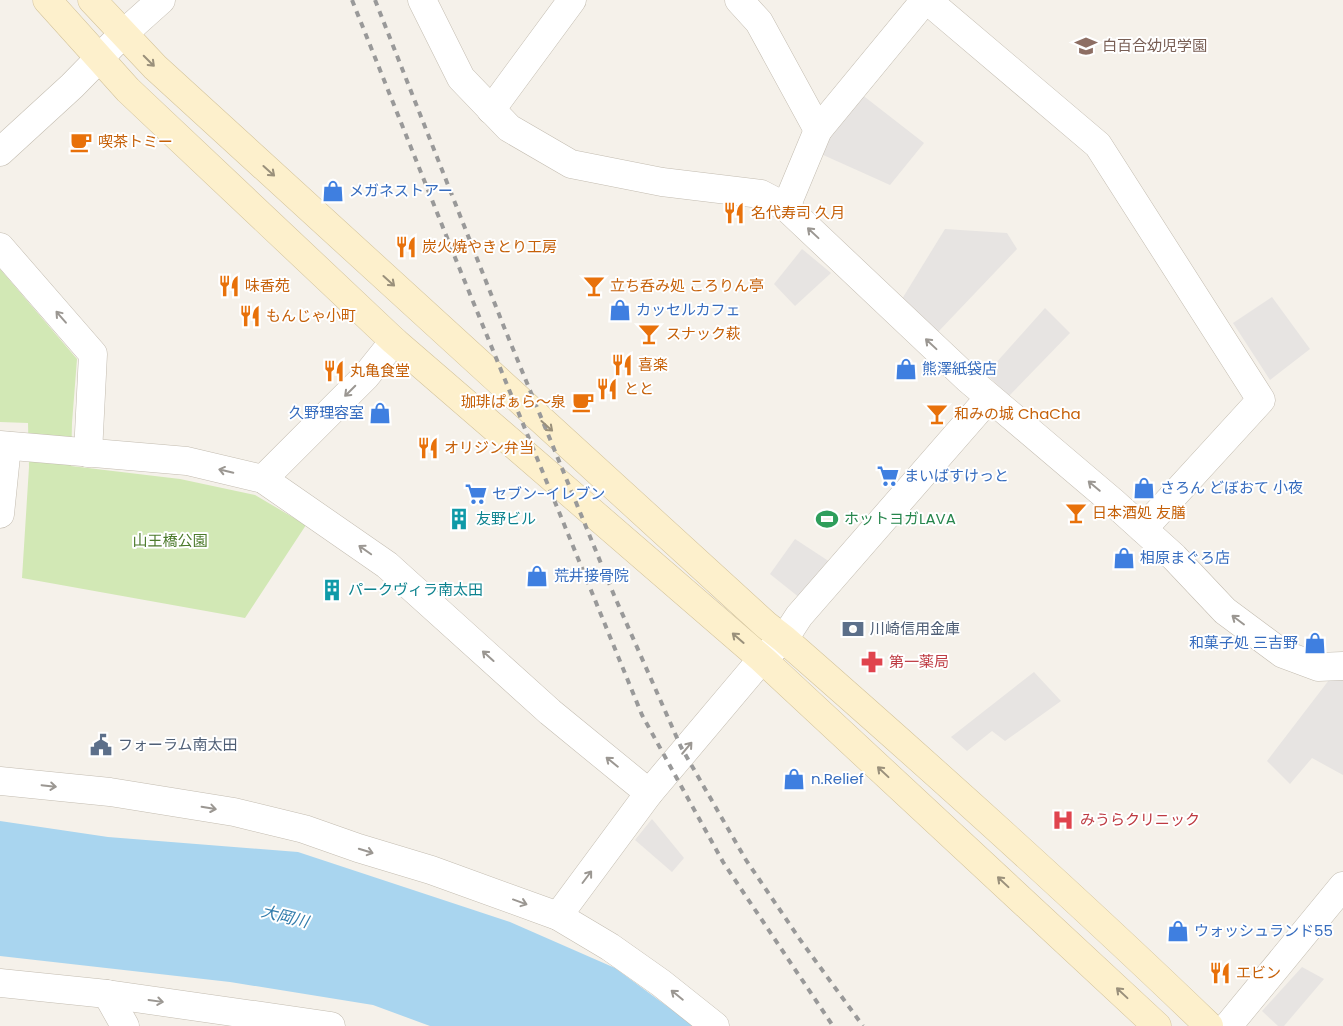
<svg xmlns="http://www.w3.org/2000/svg" width="1343" height="1026" viewBox="0 0 1343 1026" font-family="Poppins,'Noto Sans JP',sans-serif">
	<style>
		.green { fill: #d2e8b5 }
		.parking { fill: #e7e4e2 }
		.water { fill: #a9d5ef }
		.lines { fill: none; stroke-linecap: round; stroke-linejoin: round }
		.minor-casing { stroke: #c3bcb0; stroke-width: 29 }
		.secondary-casing { stroke: #d3c39b; stroke-width: 29 }
		.minor { stroke: #fff; stroke-width: 28 }
		.secondary { stroke: #fdf0cc; stroke-width: 28 }
		.rail { stroke: #999; stroke-width: 4; stroke-dasharray: 6 6; stroke-linecap: butt }
		.oneway { stroke: #9a907b }
		.oneway2 { stroke: #9b9792 }
		.labels { text-anchor: middle; stroke-width: 4; stroke-linejoin: round; paint-order: stroke }
		.education-label { font-size: 15px; fill: #785e54; stroke: #fff; text-anchor: start }
		.food-label { font-size: 15px; fill: #c56008; stroke: #fff; text-anchor: start }
		.shop-label { font-size: 15px; fill: #366cbe; stroke: #fff; text-anchor: start }
		.culture-label { font-size: 15px; fill: #0d838f; stroke: #fff; text-anchor: start }
		.leisure-label { font-size: 15px; fill: #27864d; stroke: #fff; text-anchor: start }
		.park-label { font-size: 15px; fill: #4c7a2c; stroke: #fff }
		.service-label { font-size: 15px; fill: #4e5e75; stroke: #fff; text-anchor: start }
		.health-label { font-size: 15px; fill: #be3a42; stroke: #fff; text-anchor: start }
		.water-label { font-size: 16px; font-style: italic; fill: #317cac; stroke: #fff }
	</style>
	<rect width="100%" height="100%" fill="#f5f1ea"/>
	<polygon class="green" points="0,269 77,359 72,423 71,466 180,479 255,495 306,525 245,618 22,578 29,467 28,423 0,422"/>
	<g class="parking">
		<polygon points="861,94 924,143 890,185 821,154 829,133"/>
		<polygon points="945,229 1007,233 1017,249 937,333 902,299"/>
		<polygon points="802,249 831,273 795,306 774,284"/>
		<polygon points="1272,297 1310,349 1270,380 1233,323"/>
		<polygon points="1045,308 1070,333 1009,396 986,374"/>
		<polygon points="795,539 830,562 800,598 770,574"/>
		<polygon points="1034,672 1061,701 1005,741 992,731 967,751 951,737"/>
		<polygon points="1343,676 1343,775 1312,758 1290,784 1267,761 1329,680"/>
		<polygon points="652,819 684,858 672,872 635,840"/>
		<polygon points="1302,967 1324,979 1284,1026 1278,1026 1262,1011"/>
	</g>
	<polygon class="water" points="0,821 108,837 298,852 510,922 615,968 694,1026 430,1026 373,1005 230,982 0,956"/>
	<g class="lines">
		<g class="minor-casing">
			<g id="minor">
				<polyline points="422,0 461,78 509,128 571,164 662,182 761,194 786,207 968,379 1113,502 1174,557 1225,611 1283,654 1318,667 1343,666"/>
				<polyline points="739,0 759,22 818,130"/>
				<polyline points="927,0 1098,145 1261,400 1143,529"/>
				<polyline points="491,110 572,0"/>
				<polyline points="0,152 72,86 123,34 161,0"/>
				<polyline points="786,207 818,130 925,0"/>
				<polyline points="0,247 93,354 88,453"/>
				<polyline points="0,445 187,461 263,479 387,565 550,712 649,793"/>
				<polyline points="263,479 366,376 394,341"/>
				<polyline points="0,514 7,446"/>
				<polyline points="0,781 110,792 234,812 304,829 358,848 431,870 558,916 610,947 661,983 715,1026"/>
				<polyline points="558,916 649,793 762,659 784,639 799,616 989,398"/>
				<polyline points="0,983 107,994 331,1026"/>
				<polyline points="107,994 125,1026"/>
				<polyline points="1228,1026 1343,886"/>
			</g>
		</g>
		<g class="secondary-casing">
			<g id="secondary">
				<polyline points="47,0 128,90 394,341 762,659 1157,1026"/>
				<path d="M92 0 155 67 766 625 784 639C928 765 1071 893 1209 1026"/>
			</g>
		</g>
		<use href="#minor" class="minor"/>
		<use href="#secondary" class="secondary"/>
		<g class="rail">
			<polyline points="352,0 454,255 642,715 723,862 833,1026"/>
			<polyline points="375,0 504,327 614,595 681,747 746,860 801,941 863,1026"/>
		</g>
	</g>
	<defs><path id="oneway-shaft" d="M-6 0H5M1.5-3L5.5 0L1.5 3" fill="none" stroke-width="1.6" stroke-linecap="round" stroke-linejoin="round" transform="scale(1.25)"/></defs>
	<g class="oneway">
		<use href="#oneway-shaft" transform="translate(149 61) rotate(45)"/>
		<use href="#oneway-shaft" transform="translate(269 171) rotate(42)"/>
		<use href="#oneway-shaft" transform="translate(389 281) rotate(42)"/>
		<use href="#oneway-shaft" transform="translate(547 426) rotate(42)"/>
		<use href="#oneway-shaft" transform="translate(738 638) rotate(-139)"/>
		<use href="#oneway-shaft" transform="translate(883 772) rotate(-137)"/>
		<use href="#oneway-shaft" transform="translate(1003 882) rotate(-137)"/>
		<use href="#oneway-shaft" transform="translate(1122 993) rotate(-137)"/>
	</g>
	<g class="oneway2">
		<use href="#oneway-shaft" transform="translate(813 233) rotate(-137)"/>
		<use href="#oneway-shaft" transform="translate(61 317) rotate(-131)"/>
		<use href="#oneway-shaft" transform="translate(931 344) rotate(-137)"/>
		<use href="#oneway-shaft" transform="translate(350 391) rotate(135)"/>
		<use href="#oneway-shaft" transform="translate(226 471) rotate(-167)"/>
		<use href="#oneway-shaft" transform="translate(1094 486) rotate(-140)"/>
		<use href="#oneway-shaft" transform="translate(365 550) rotate(-145)"/>
		<use href="#oneway-shaft" transform="translate(1238 620) rotate(-143)"/>
		<use href="#oneway-shaft" transform="translate(488 656) rotate(-138)"/>
		<use href="#oneway-shaft" transform="translate(687 748) rotate(-50)"/>
		<use href="#oneway-shaft" transform="translate(612 762) rotate(-141)"/>
		<use href="#oneway-shaft" transform="translate(49 786) rotate(6)"/>
		<use href="#oneway-shaft" transform="translate(209 808) rotate(9)"/>
		<use href="#oneway-shaft" transform="translate(366 851) rotate(17)"/>
		<use href="#oneway-shaft" transform="translate(587 877) rotate(-53)"/>
		<use href="#oneway-shaft" transform="translate(520 902) rotate(20)"/>
		<use href="#oneway-shaft" transform="translate(677 995) rotate(-141)"/>
		<use href="#oneway-shaft" transform="translate(156 1001) rotate(8)"/>
	</g>
	<defs>
		<g id="school-bare" transform="scale(1.725)"><path d="M0-5L7-2L0 1L-7-2ZM-4 1L0 2.5L4 1V4Q0 6-4 4Z" fill="#8d6e63" stroke="#fff" stroke-width="2.5" paint-order="stroke"/></g>
		<g id="cafe-bare" transform="scale(1.725)"><path d="M-5.5-4.5H6V0H3Q3 3.5 0 3.5H-2.5Q-5.5 3.5-5.5 0ZM3-3.2v2h1.7v-2ZM-6 4.5H4V6H-6Z" fill="#e8710a" stroke="#fff" stroke-width="2.5" paint-order="stroke"/></g>
		<g id="shop-bare" transform="scale(1.725)"><path d="M-5-2.5h2.3a2.7 3.5 0 0 1 5.4 0H5L5.5 6h-11ZM-1.5-2.5h3a1.5 2.3 0 0 0-3 0Z" fill="#3f7fe0" stroke="#fff" stroke-width="2.5" paint-order="stroke"/></g>
		<g id="restaurant-bare" transform="scale(1.725)"><path d="M-5-6h1v4h1v-4h1v4h1v-4h1v5L-1.5 .5V6h-2V.5L-5-1ZM5-6V6H3V1.5H1.5Q1.5-4 5-6Z" fill="#e8710a" stroke="#fff" stroke-width="2.5" paint-order="stroke"/></g>
		<g id="bar-bare" transform="scale(1.725)"><path d="M-6-5H6L.8 .8V4.5H3.5V6h-7V4.5H-.8V.8Z" fill="#e8710a" stroke="#fff" stroke-width="2.5" paint-order="stroke"/></g>
		<g id="supermarket-bare" transform="scale(1.725)"><path d="M-6-5.5h2.5l.6 2H6L4.5 2H-2.5L-4.4-4H-6ZM-1.5 3.2a1.3 1.3 0 1 0 .1 0ZM3 3.2a1.3 1.3 0 1 0 .1 0Z" fill="#3f7fe0" stroke="#fff" stroke-width="2.5" paint-order="stroke"/></g>
		<g id="building-bare" transform="scale(1.725)"><path d="M-4-6H4V6H1V3H-1V6H-4ZM-2.5-4.3h1.7v1.8h-1.7ZM.8-4.3h1.7v1.8H.8ZM-2.5-1h1.7V.8h-1.7ZM.8-1h1.7V.8H.8Z" fill="#0f9aa8" stroke="#fff" stroke-width="2.5" paint-order="stroke"/></g>
		<g id="stadium-bare" transform="scale(1.725)"><path d="M0-5a6.5 5 0 1 0 0 10a6.5 5 0 1 0 0-10ZM-3.5-1.8h7v3.6h-7Z" fill="#2e9e5b" stroke="#fff" stroke-width="2.5" paint-order="stroke"/></g>
		<g id="bank-bare" transform="scale(1.725)"><path d="M-6-4H6V4H-6ZM0-2.3a2.3 2.3 0 1 0 0 4.6a2.3 2.3 0 1 0 0-4.6Z" fill="#5c6f8a" stroke="#fff" stroke-width="2.5" paint-order="stroke"/></g>
		<g id="pharmacy-bare" transform="scale(1.725)"><path d="M-2-6h4v4h4v4h-4v4h-4v-4h-4v-4h4Z" fill="#e0444e" stroke="#fff" stroke-width="2.5" paint-order="stroke"/></g>
		<g id="civic-bare" transform="scale(1.725)"><path d="M-.6-6.5H3V-4.5H.6V-3L4-1V1h2V6H-6V1h2V-1L-.6-3ZM-1.2 2.5V6h2.4V2.5Z" fill="#5c6f8a" stroke="#fff" stroke-width="2.5" paint-order="stroke"/></g>
		<g id="hospital-bare" transform="scale(1.725)"><path d="M-5-5h3v3.5h4V-5h3V5h-3V1.5h-4V5h-3Z" fill="#e0444e" stroke="#fff" stroke-width="2.5" paint-order="stroke"/></g>
	</defs>
	<g fill-rule="evenodd">
		<use href="#school-bare" x="1086" y="46"/>
		<use href="#cafe-bare" x="81" y="142"/>
		<use href="#shop-bare" x="333" y="191"/>
		<use href="#restaurant-bare" x="734" y="213"/>
		<use href="#restaurant-bare" x="406" y="247"/>
		<use href="#restaurant-bare" x="229" y="286"/>
		<use href="#bar-bare" x="594" y="286"/>
		<use href="#shop-bare" x="620" y="310"/>
		<use href="#restaurant-bare" x="250" y="316"/>
		<use href="#bar-bare" x="649" y="334"/>
		<use href="#restaurant-bare" x="622" y="365"/>
		<use href="#shop-bare" x="906" y="369"/>
		<use href="#restaurant-bare" x="334" y="371"/>
		<use href="#restaurant-bare" x="607" y="389"/>
		<use href="#cafe-bare" x="583" y="402"/>
		<use href="#shop-bare" x="380" y="413"/>
		<use href="#bar-bare" x="937" y="414"/>
		<use href="#restaurant-bare" x="428" y="448"/>
		<use href="#supermarket-bare" x="888" y="476"/>
		<use href="#shop-bare" x="1144" y="488"/>
		<use href="#supermarket-bare" x="476" y="494"/>
		<use href="#bar-bare" x="1076" y="513"/>
		<use href="#building-bare" x="459" y="519"/>
		<use href="#stadium-bare" x="827" y="519"/>
		<use href="#shop-bare" x="1124" y="558"/>
		<use href="#shop-bare" x="537" y="576"/>
		<use href="#building-bare" x="332" y="590"/>
		<use href="#bank-bare" x="853" y="629"/>
		<use href="#shop-bare" x="1315" y="643"/>
		<use href="#pharmacy-bare" x="872" y="662"/>
		<use href="#civic-bare" x="101" y="745"/>
		<use href="#shop-bare" x="794" y="779"/>
		<use href="#hospital-bare" x="1063" y="820"/>
		<use href="#shop-bare" x="1178" y="931"/>
		<use href="#restaurant-bare" x="1220" y="973"/>
	</g>
	<g class="labels">
		<g class="education-label">
			<text x="1102" y="51">白百合幼児学園</text>
		</g>
		<g class="food-label">
			<text x="98" y="147">喫茶トミー</text>
			<text x="751" y="218">名代寿司 久月</text>
			<text x="422" y="252">炭火焼やきとり工房</text>
			<text x="245" y="291">味香苑</text>
			<text x="610" y="291">立ち呑み処 ころりん亭</text>
			<text x="266" y="321">もんじゃ小町</text>
			<text x="666" y="339">スナック萩</text>
			<text x="638" y="370">喜楽</text>
			<text x="350" y="376">丸亀食堂</text>
			<text x="624" y="394">とと</text>
			<text x="566" y="407" text-anchor="end">珈琲ぱぁら〜泉</text>
			<text x="954" y="419">和みの城 ChaCha</text>
			<text x="444" y="453">オリジン弁当</text>
			<text x="1092" y="518">日本酒処 友膳</text>
			<text x="1236" y="978">エビン</text>
		</g>
		<g class="shop-label">
			<text x="349" y="196">メガネストアー</text>
			<text x="636" y="315">カッセルカフェ</text>
			<text x="922" y="374">熊澤紙袋店</text>
			<text x="364" y="418" text-anchor="end">久野理容室</text>
			<text x="904" y="481">まいばすけっと</text>
			<text x="1160" y="493">さろん どぼおて 小夜</text>
			<text x="492" y="499">セブン-イレブン</text>
			<text x="1140" y="563">相原まぐろ店</text>
			<text x="554" y="581">荒井接骨院</text>
			<text x="1298" y="648" text-anchor="end">和菓子処 三吉野</text>
			<text x="811" y="784">n.Relief</text>
			<text x="1194" y="936">ウォッシュランド55</text>
		</g>
		<g class="culture-label">
			<text x="476" y="524">友野ビル</text>
			<text x="348" y="595">パークヴィラ南太田</text>
		</g>
		<g class="leisure-label">
			<text x="844" y="524">ホットヨガLAVA</text>
		</g>
		<g class="park-label">
			<text x="170" y="546">山王橋公園</text>
		</g>
		<g class="service-label">
			<text x="870" y="634">川崎信用金庫</text>
			<text x="118" y="750">フォーラム南太田</text>
		</g>
		<g class="health-label">
			<text x="889" y="667">第一薬局</text>
			<text x="1080" y="825">みうらクリニック</text>
		</g>
		<g class="water-label">
			<text transform="translate(285 916) rotate(14)" y="6">大岡川</text>
		</g>
	</g>
</svg>
